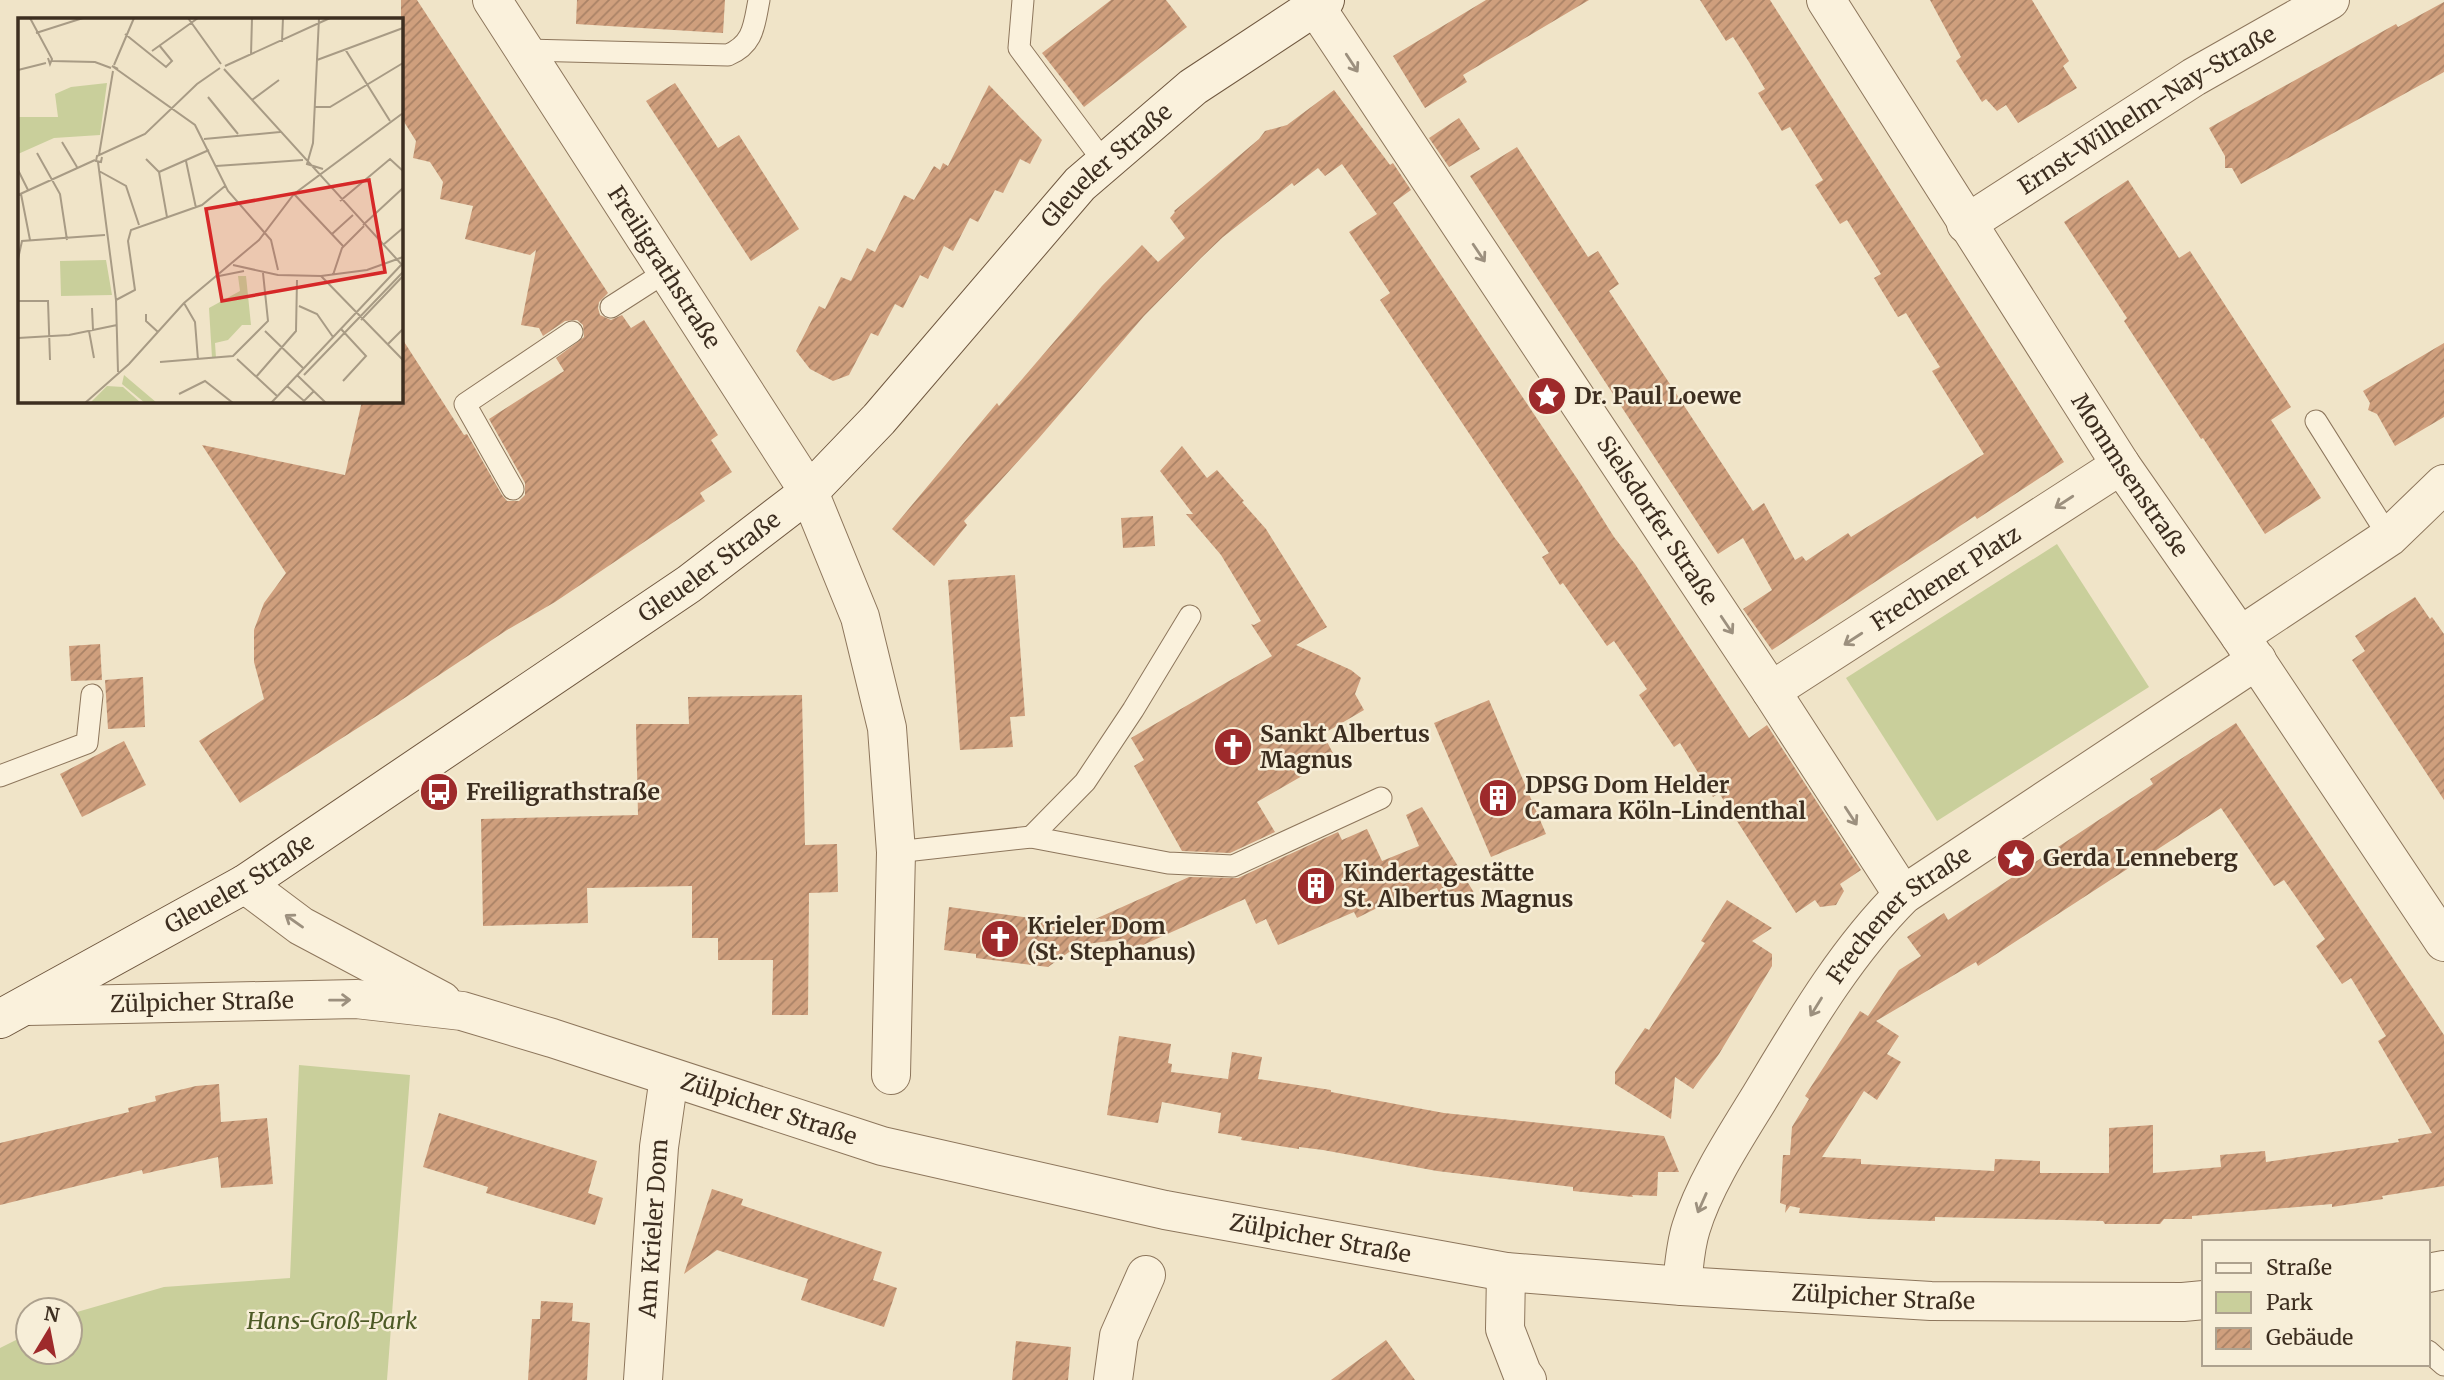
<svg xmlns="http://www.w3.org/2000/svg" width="2444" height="1380" viewBox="0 0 2444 1380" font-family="Merriweather,serif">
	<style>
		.park { fill: #c9cf9b }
		.building { fill: url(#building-hatch); fill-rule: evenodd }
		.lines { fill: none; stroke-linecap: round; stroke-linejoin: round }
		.service-casing { stroke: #8d765c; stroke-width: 23 }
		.minor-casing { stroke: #8d765c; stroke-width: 40 }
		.tertiary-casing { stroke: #8d765c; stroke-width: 40 }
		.secondary-casing { stroke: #6f573f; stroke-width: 40 }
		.service { stroke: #faf1dc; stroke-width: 21 }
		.minor { stroke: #faf1dc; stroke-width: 38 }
		.tertiary { stroke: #faf1dc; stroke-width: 38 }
		.secondary { stroke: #faf1dc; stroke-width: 38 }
		.oneway { stroke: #9c907e }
		.labels { text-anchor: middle; stroke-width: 5; stroke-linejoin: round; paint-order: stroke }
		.street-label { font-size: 23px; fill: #3d2e20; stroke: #f7eed8 }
		.poi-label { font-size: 23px; font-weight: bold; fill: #3d2e20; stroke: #f7eed8; text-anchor: start }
		.park-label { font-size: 23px; font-style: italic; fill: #4d5a26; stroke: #f7eed8 }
		.inset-road { fill: none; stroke: #a89b85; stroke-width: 2 }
		.view { fill: #d62828; fill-opacity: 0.15; stroke: #d62828; stroke-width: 3.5 }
		.inset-edge { fill: none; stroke: #3d2e20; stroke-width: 3.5 }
	</style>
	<defs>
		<pattern id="building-hatch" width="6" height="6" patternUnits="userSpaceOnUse" patternTransform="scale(1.75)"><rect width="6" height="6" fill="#cf9f7d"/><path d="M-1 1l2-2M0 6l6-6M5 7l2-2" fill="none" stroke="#a98266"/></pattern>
	</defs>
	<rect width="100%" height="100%" fill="#f0e4c8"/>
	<g class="park">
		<polygon points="2057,544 2149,687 1937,821 1846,678"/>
		<polygon points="299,1065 410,1075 387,1380 0,1380 0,1348 28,1334 28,1352 70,1352 70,1314 164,1287 290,1278"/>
	</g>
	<g class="building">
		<polygon points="401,0 417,0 608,293 599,302 598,308 600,315 611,320 622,315 631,328 644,320 718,435 711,440 732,472 700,493 705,501 555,602 507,630 394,705 240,803 199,741 264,699 254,662 254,630 264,603 286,573 202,445 345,475 362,401 401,401 401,337 464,435 467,434 502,495 507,501 519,501 525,495 525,483 489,419 564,371 556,358 584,337 583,325 577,320 565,321 543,336 539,328 521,325 536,250 530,255 465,239 473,206 440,199 443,182 430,162 413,158 416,141 401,117"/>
		<polygon points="577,0 725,0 723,33 576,24"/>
		<polygon points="1111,0 1166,0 1187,27 1084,107 1042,53"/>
		<polygon points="1486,0 1589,0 1463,75 1467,82 1425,108 1393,56"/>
		<polygon points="1700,0 1770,0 2064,462 1977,519 1975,516 1772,650 1743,609 1772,590 1743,538 1718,554 1470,176 1517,147 1588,257 1598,251 1619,284 1609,291 1753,511 1764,503 1795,560 1802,556 1806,561 1848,533 1851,537 1984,454 1932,371 1940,367 1922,339 1906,313 1898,317 1874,278 1881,274 1847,220 1840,224 1815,185 1823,180 1790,127 1782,131 1758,93 1765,89 1749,62 1733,37 1726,41"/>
		<polygon points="1930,0 2032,0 2069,61 2063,66 2077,88 2018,123 2006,105 1997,111 1986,99 1982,102 1956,61 1961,57"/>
		<polygon points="2444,2 2444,72 2241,184 2232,168 2225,168 2225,156 2209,128 2396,24 2398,27"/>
		<polygon points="675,83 718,148 739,135 799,229 751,261 646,101"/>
		<polygon points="989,85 1042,140 1030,164 1020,159 1003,193 995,190 978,222 970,218 953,251 944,246 928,279 920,275 903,308 895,304 878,336 871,333 849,375 833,381 810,369 796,351 819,306 825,309 841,277 851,281 867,248 875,252 904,195 914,200 934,166 940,170 943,163 948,166"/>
		<polygon points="1334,90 1390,165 1393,163 1411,190 1393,203 1580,483 1614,537 1635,564 1749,738 1767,725 1861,870 1840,884 1844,891 1836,905 1820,907 1815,900 1796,913 1719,793 1713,797 1680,743 1674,747 1639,695 1647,689 1614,641 1607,646 1563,583 1560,585 1542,557 1549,553 1380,300 1390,293 1349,232 1377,214 1342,164 1325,176 1318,168 1294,186 1292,183 1223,237 1201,258 1144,316 1039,438 964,521 967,525 934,566 892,529 997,403 999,406 1102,286 1142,245 1158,262 1185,238 1170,218 1175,212 1174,211 1259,139 1265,131 1287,125"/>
		<polygon points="1459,118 1480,149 1449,167 1429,138"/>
		<polygon points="2128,180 2179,258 2190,251 2291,407 2271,420 2321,498 2265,534 2203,438 2201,439 2161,378 2124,321 2127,318 2064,222"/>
		<polygon points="2444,343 2444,417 2395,446 2377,414 2368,410 2370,403 2363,391"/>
		<polygon points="1182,446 1207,478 1217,470 1244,501 1242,502 1266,529 1327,627 1296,645 1351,670 1361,678 1355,694 1364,710 1323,734 1335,757 1257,802 1275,832 1230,853 1182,851 1134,766 1144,760 1131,738 1272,656 1251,624 1254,625 1261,621 1221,555 1186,514 1193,514 1160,471"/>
		<polygon points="1153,516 1155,546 1123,548 1121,518"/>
		<polygon points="1015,575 1025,716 1010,717 1013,747 960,750 948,580"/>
		<polygon points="2415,597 2430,619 2432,617 2444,634 2444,800 2352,660 2365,651 2355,636"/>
		<polygon points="100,644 102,680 71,681 69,646"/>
		<polygon points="143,677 145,727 108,729 105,680"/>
		<polygon points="802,695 805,845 837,844 838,892 809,893 808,1015 772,1015 773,960 718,960 718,938 692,938 692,886 587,888 588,923 483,926 481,819 638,815 636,724 689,724 688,697"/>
		<polygon points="1489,700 1546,834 1491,857 1434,723"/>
		<path d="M2236 723 2444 1035V1186L2382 1196 2383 1199 2332 1207V1204L2192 1216V1219H2164L2160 1224H2105L2103 1221 1935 1217V1221L1868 1219 1799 1213 1800 1208 1790 1206 1785 1213 1786 1205 1780 1203 1783 1155H1790L1792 1127 1809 1099 1805 1096 1860 1011 1868 1016 1899 970 1921 956 1907 937 1944 913 1948 920 2153 784 2150 779ZM2221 808 2274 886 2284 880 2305 910 2325 939 2316 946 2342 984 2351 978 2386 1036 2378 1041 2432 1133 2398 1139 2399 1142 2266 1162 2265 1151 2220 1155 2221 1167 2153 1173V1125L2109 1128V1173H2040V1161L1995 1159 1994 1171 1861 1164V1159L1822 1157 1864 1091 1877 1100 1901 1062 1887 1054 1899 1036 1876 1021 1976 962 1978 966Z"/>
		<polygon points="124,741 146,785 82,817 60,774"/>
		<polygon points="1422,807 1476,896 1445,909 1437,888 1381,906 1357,918 1354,912 1278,945 1266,919 1256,924 1245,899 1123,954 1117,940 1079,945 1048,967 976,958 976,954 944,950 949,907 1082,925 1189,877 1238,878 1338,832 1342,840 1367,829 1382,861 1419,846 1406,815"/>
		<polygon points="1727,900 1772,928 1752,941 1772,954 1772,966 1719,1054 1693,1089 1675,1077 1671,1119 1615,1084 1615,1072 1645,1028 1649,1030 1705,943 1701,941"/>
		<polygon points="1119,1036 1171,1044 1168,1063 1172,1064 1171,1072 1228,1079 1232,1052 1262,1057 1258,1079 1331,1090 1331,1092 1444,1113 1664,1136 1679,1172 1658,1172 1657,1196 1632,1195 1633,1197 1573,1191 1573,1187 1437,1171 1323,1150 1299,1147 1299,1149 1241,1140 1242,1137 1218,1133 1221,1113 1162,1102 1158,1123 1107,1115"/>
		<polygon points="219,1084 221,1122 267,1118 273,1184 221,1188 218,1157 143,1174 142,1170 0,1205 0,1143 129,1112 128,1108 156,1101 155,1096 196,1086"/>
		<polygon points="439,1113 597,1161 588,1193 603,1198 595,1225 486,1193 488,1187 423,1167"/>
		<polygon points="712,1189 743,1199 741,1205 882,1252 873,1280 897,1288 884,1327 801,1300 808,1279 717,1250 684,1274"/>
		<polygon points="541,1301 573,1303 572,1321 590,1323 587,1380 528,1380 532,1319 540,1319"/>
		<polygon points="1386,1340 1415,1380 1331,1380"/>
		<polygon points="1016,1341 1071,1347 1068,1380 1012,1380"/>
	</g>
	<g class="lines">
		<g class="service-casing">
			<g id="service">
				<polyline points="1023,0 1019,48 1104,162"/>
				<path d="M526 50 728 55C754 44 754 25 759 0"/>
				<polyline points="611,307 667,271"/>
				<polyline points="2316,421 2389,537"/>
				<polyline points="513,489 465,404 572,332"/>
				<polyline points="0,776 87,743 92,695"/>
				<polyline points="1031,837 1085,782 1133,710 1190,616"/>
				<polyline points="896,852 1031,837 1168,863 1233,866 1381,798"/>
				<polyline points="2428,1351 2444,1365"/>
			</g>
		</g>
		<g class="minor-casing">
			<g id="minor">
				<path id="s1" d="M492 0 809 492 860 617 887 728 896 852 891 1075"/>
				<path id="s2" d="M1315 6 1771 691 1903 895"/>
				<path id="s3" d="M1966 224 2194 77 2330 0"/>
				<polyline points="2240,636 2389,537 2444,484"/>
				<path id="s4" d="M1771 691 2121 465"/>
				<path id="s5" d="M1682 1286C1684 1266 1685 1247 1691 1228 1704 1185 1734 1139 1758 1100 1801 1029 1843 955 1903 895L2257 660"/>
				<path id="s6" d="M643 1380 659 1147 669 1077"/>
				<polyline points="1113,1380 1119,1336 1146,1275"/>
			</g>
		</g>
		<g class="tertiary-casing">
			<g id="tertiary">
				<path id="s7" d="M1826 0 2121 465 2240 636 2444 942"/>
				<polyline points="245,884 301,926 442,1001"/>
				<path id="s8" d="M27 1006 356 999 462 1011 552 1038 882 1146 1165 1210 1506 1272 1682 1286 1931 1301 2183 1302 2204 1300"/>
				<polyline points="1506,1272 1505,1329 1522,1373 1527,1380"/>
				<polyline points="2428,1273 2444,1270"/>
			</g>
		</g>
		<g class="secondary-casing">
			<g id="secondary">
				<path id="s9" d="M0 1019 245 884 689 584 809 492 879 419 1080 184 1193 87 1325 0"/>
			</g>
		</g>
		<use href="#service" class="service"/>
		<use href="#minor" class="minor"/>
		<use href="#tertiary" class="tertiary"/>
		<use href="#secondary" class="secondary"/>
	</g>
	<defs><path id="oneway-shaft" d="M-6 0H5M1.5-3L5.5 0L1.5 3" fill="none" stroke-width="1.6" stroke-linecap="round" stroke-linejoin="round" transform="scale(1.75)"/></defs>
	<g class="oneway">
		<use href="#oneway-shaft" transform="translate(1352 63) rotate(57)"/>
		<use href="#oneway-shaft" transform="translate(1479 253) rotate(56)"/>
		<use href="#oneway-shaft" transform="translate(2064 502) rotate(147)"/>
		<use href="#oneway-shaft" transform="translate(1727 625) rotate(56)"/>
		<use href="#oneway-shaft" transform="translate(1853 639) rotate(147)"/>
		<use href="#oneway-shaft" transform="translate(1851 816) rotate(57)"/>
		<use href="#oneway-shaft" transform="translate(294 921) rotate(-145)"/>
		<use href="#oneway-shaft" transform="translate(340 1000) rotate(-1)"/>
		<use href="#oneway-shaft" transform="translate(1816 1007) rotate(122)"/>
		<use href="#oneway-shaft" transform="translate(1702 1203) rotate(114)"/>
	</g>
	<defs>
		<g id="sight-disc" transform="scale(2.0125)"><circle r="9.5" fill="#9e2a2b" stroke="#f7eed8"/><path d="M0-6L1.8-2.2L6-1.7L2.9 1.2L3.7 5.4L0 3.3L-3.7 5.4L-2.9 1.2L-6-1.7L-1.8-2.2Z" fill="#fff"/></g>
		<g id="church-disc" transform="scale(2.0125)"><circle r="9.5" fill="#9e2a2b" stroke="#f7eed8"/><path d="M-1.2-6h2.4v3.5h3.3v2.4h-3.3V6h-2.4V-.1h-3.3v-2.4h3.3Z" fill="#fff"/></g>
		<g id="bus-disc" transform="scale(2.0125)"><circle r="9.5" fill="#9e2a2b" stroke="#f7eed8"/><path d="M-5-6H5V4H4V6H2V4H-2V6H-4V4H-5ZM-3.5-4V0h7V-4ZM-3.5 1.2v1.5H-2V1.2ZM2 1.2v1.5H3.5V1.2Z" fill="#fff"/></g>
		<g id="building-disc" transform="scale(2.0125)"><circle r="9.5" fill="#9e2a2b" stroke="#f7eed8"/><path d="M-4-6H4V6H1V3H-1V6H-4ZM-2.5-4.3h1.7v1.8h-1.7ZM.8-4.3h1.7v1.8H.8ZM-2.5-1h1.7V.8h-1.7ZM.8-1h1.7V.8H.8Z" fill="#fff"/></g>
	</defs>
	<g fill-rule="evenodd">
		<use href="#sight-disc" x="1547" y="396"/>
		<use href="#church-disc" x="1233" y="747"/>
		<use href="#bus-disc" x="439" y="792"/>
		<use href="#building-disc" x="1498" y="798"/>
		<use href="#sight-disc" x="2016" y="858"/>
		<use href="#building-disc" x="1316" y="886"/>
		<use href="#church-disc" x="1000" y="939"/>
	</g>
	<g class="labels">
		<g class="street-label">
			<text dy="8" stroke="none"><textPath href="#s3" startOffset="214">Ernst-Wilhelm-Nay-Straße</textPath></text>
			<text dy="8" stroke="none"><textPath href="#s9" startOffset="1409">Gleueler Straße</textPath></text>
			<text dy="8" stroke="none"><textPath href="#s1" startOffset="318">Freiligrathstraße</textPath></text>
			<text dy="8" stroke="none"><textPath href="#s7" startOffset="564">Mommsenstraße</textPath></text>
			<text dy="8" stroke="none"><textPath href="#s2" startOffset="618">Sielsdorfer Straße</textPath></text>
			<text dy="8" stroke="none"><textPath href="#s9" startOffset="842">Gleueler Straße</textPath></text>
			<text dy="8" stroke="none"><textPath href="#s4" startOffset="208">Frechener Platz</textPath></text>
			<text dy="8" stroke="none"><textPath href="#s9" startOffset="275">Gleueler Straße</textPath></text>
			<text dy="8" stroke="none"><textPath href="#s5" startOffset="439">Frechener Straße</textPath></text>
			<text dy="8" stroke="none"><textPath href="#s8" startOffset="175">Zülpicher Straße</textPath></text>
			<text dy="8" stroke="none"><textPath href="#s8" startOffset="758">Zülpicher Straße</textPath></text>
			<text dy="8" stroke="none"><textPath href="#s6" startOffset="152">Am Krieler Dom</textPath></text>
			<text dy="8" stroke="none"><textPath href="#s8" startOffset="1325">Zülpicher Straße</textPath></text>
			<text dy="8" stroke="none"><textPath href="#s8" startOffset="1892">Zülpicher Straße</textPath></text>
		</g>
		<g class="poi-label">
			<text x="1574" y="404">Dr. Paul Loewe</text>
			<text x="1260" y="742">Sankt Albertus<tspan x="1260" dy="26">Magnus</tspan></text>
			<text x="1525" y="793">DPSG Dom Helder<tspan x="1525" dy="26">Camara Köln-Lindenthal</tspan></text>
			<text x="466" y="800">Freiligrathstraße</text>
			<text x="2043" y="866">Gerda Lenneberg</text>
			<text x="1343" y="881">Kindertagestätte<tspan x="1343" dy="26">St. Albertus Magnus</tspan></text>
			<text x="1027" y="934">Krieler Dom<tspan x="1027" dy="26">(St. Stephanus)</tspan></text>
		</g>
		<g class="park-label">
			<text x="332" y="1329">Hans-Groß-Park</text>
		</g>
	</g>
	<g transform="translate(18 18)">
		<rect width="385" height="385" fill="#f0e4c8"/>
		<path d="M106 357 139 385H127L104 366ZM89 368 105 369 123 385H72Z" fill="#c9cf9b"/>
		<path d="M89 65 82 117 36 120 0 136V99H40L37 76 53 69ZM88 242 94 277 43 278 42 243ZM220 258H228L233 307H224L210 322 197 325 198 340H194L191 290 222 273Z" fill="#c9cf9b"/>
		<path class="inset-road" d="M12 0 34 41 32 46 30 40M170 0 203 46M301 0 295 125 289 146 305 151M18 15 65 0M107 16 148 49 154 43 141 27M264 24 265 0M327 31 372 103M134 33 180 0M233 37 234 0M299 42 385 10M34 43 77 44 93 50M96 47 116 0M207 48 312 0M100 51 94 48 177 107 210 173 253 222 260 252M206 51 385 248M0 52 28 45M190 79 220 116M234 82 261 62M296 89H312L385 45M186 121 262 114M44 124 59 149M19 135 42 176 49 222M81 137 95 53M84 139 83 144 78 143 79 138 127 116 179 66 202 50M128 141 141 154 149 199M168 143 178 190M80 144 98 282 100 354M198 148 285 142M0 152 10 172M81 153 108 168 121 207M141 154 191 132M3 176 12 222M276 176 325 228M0 177 77 142M322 183 372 141 385 153M345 207 385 170M314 216 335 197M365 227 385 210M0 241 4 223 87 217M215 247 260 257 303 258 349 252 385 239M315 257 324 230 346 208M201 258 226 253M303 258 385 342M98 282 117 272 110 223 113 212 184 187 207 168M0 283H30L32 342M166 285 177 304 180 342M281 288 299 296 315 319M74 290 75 312M128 296V303L140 314M343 302 385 258M323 311 348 338 325 363M71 313 76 340M247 313 285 350M0 320 51 317 99 307M369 327 385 311M219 341 259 378M142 344 215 338 250 303 245 255M279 357 308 385M286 357 385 254M238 359 278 313 279 262M269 368 286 383 296 373M161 376 187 363 215 385M67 385 111 346 166 285 241 222 276 176 385 95M253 385 384 246"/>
		<path class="view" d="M351 162 367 254 204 283 188 191Z"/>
		<rect width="385" height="385" class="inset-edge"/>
	</g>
	<rect x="2202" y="1240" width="228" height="126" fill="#f7eed8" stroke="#ada18e" stroke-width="2"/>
	<rect x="2216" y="1263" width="35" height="10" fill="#faf1dc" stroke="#ada18e" stroke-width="2"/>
	<text x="2266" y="1275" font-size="21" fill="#3d2e20">Straße</text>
	<rect x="2216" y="1292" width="35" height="21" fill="#c9cf9b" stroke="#ada18e" stroke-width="2"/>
	<text x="2266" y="1310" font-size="21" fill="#3d2e20">Park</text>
	<rect x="2216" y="1328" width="35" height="21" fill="url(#building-hatch)" stroke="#ada18e" stroke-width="2"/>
	<text x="2266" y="1345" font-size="21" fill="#3d2e20">Gebäude</text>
	<g transform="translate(49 1331) rotate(10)"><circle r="33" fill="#f7eed8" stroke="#ada18e" stroke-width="2"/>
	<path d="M0-5L12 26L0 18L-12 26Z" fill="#9e2a2b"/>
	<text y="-10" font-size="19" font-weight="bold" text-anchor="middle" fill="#3d2e20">N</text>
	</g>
</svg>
